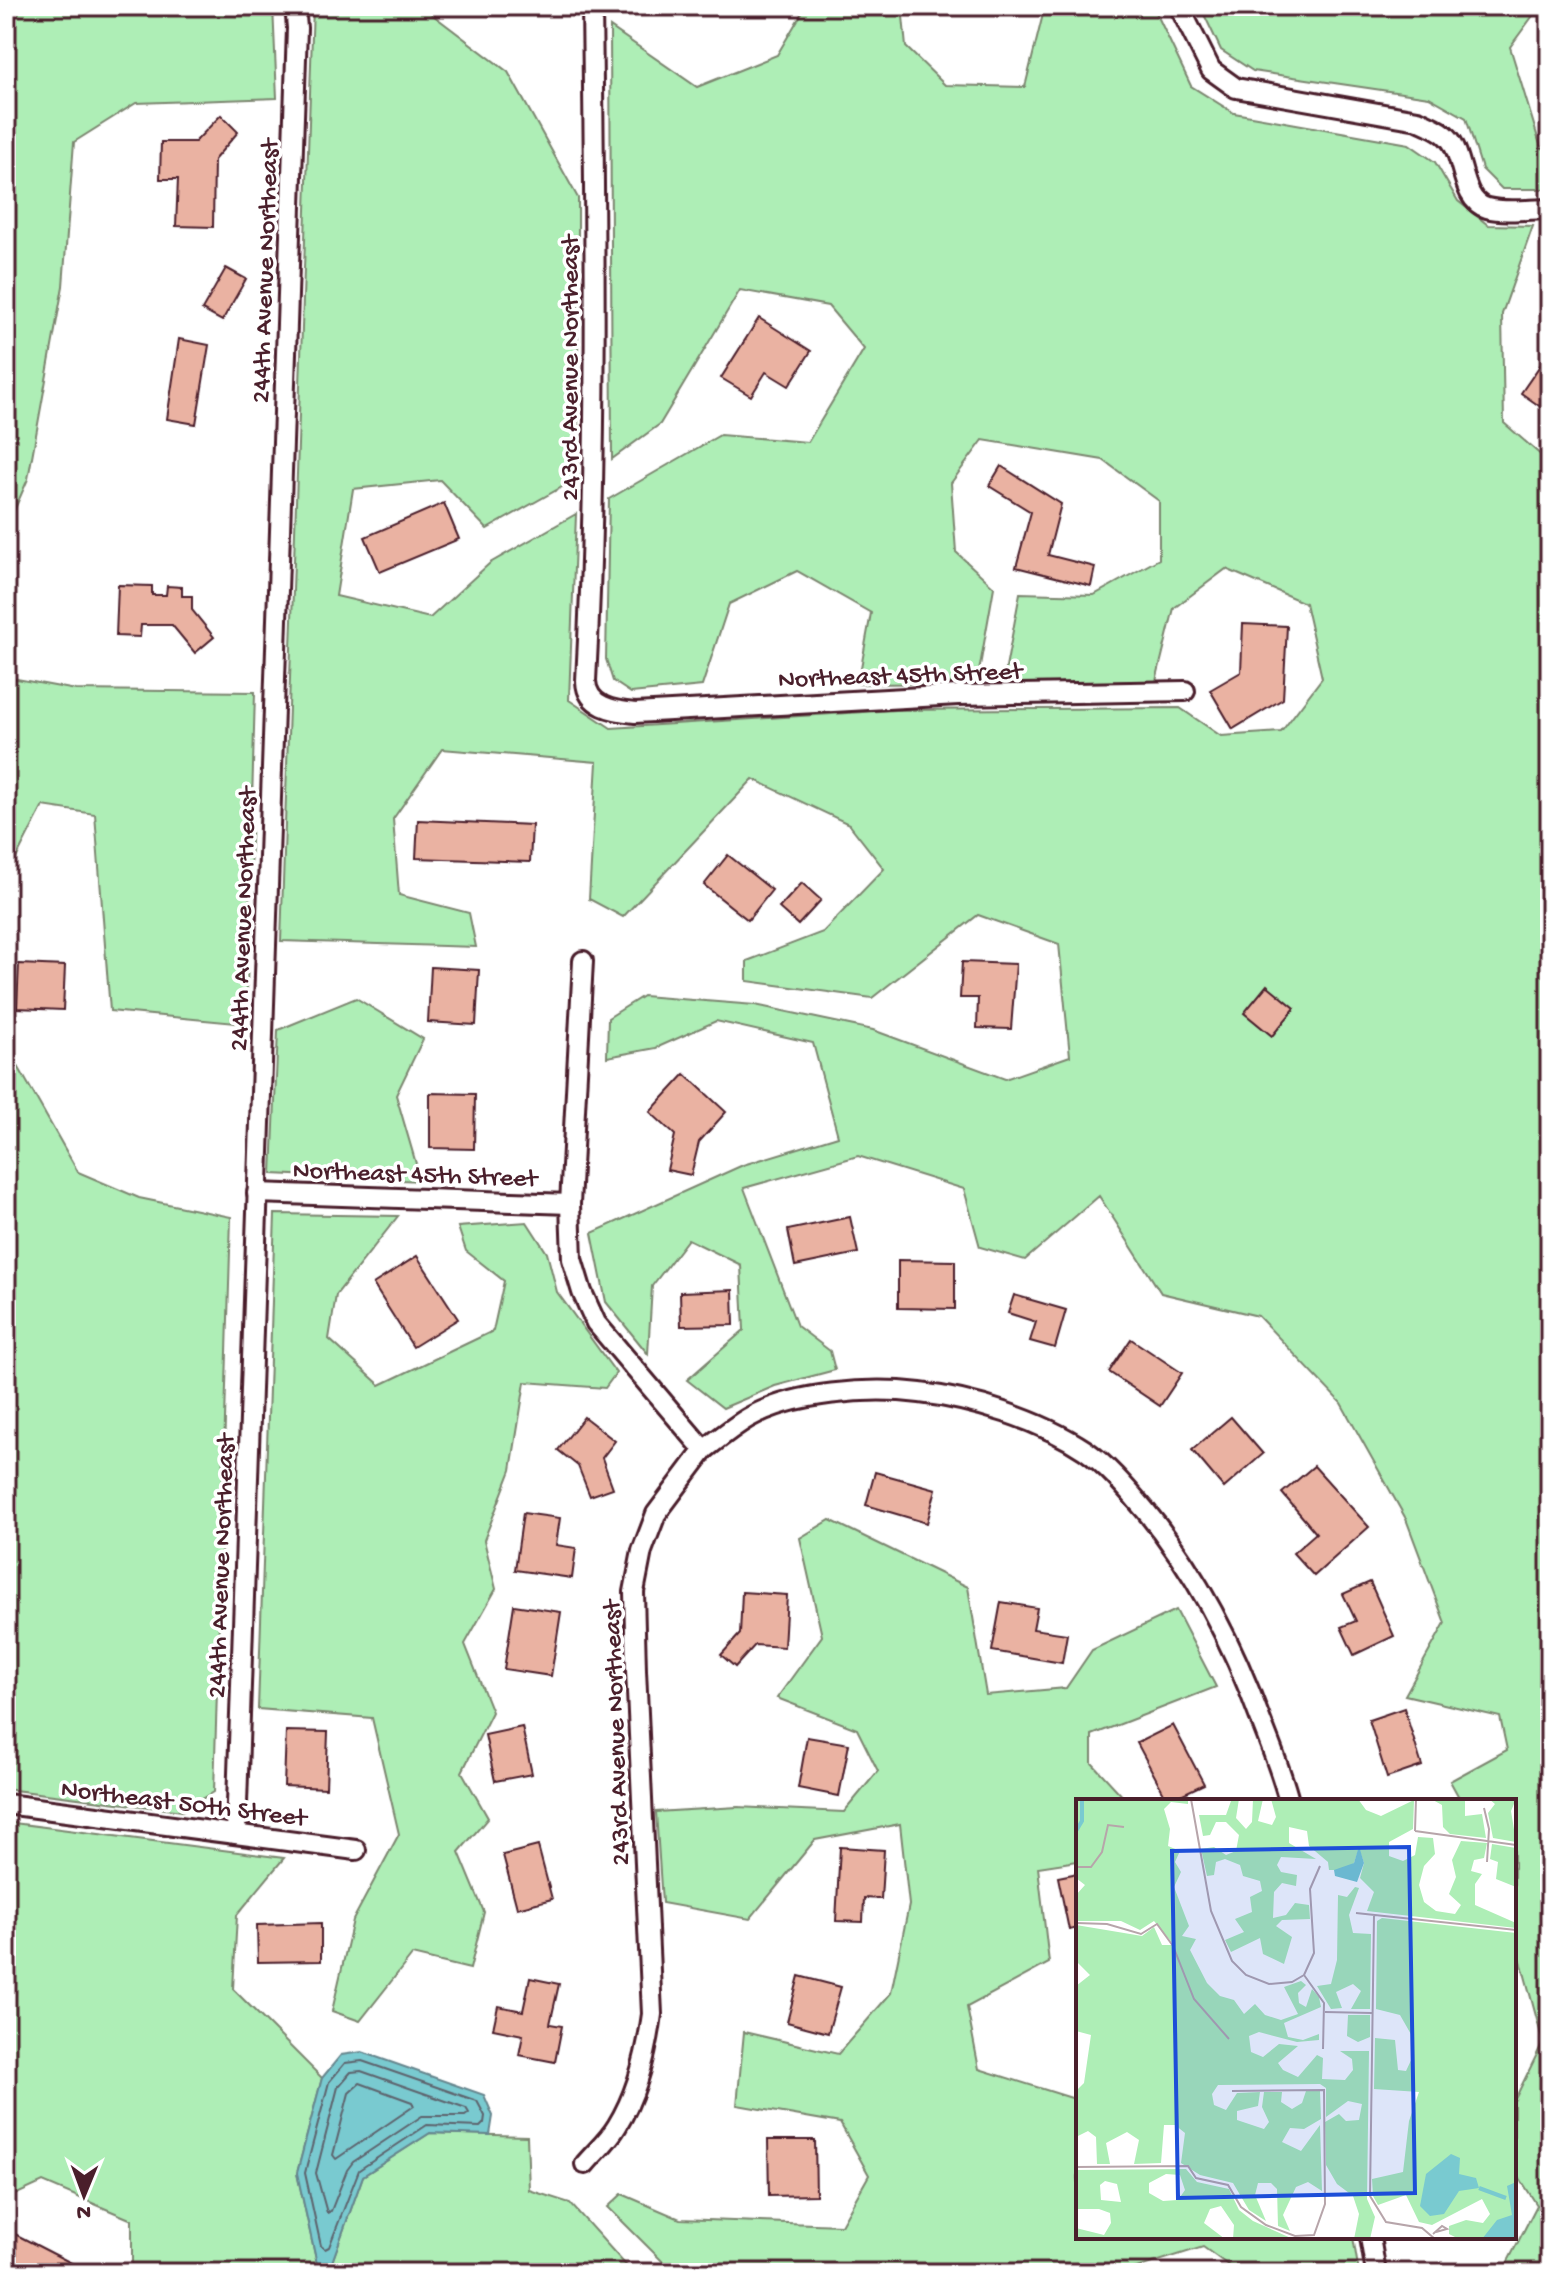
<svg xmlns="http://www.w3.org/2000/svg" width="1556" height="2279" viewBox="0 0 1556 2279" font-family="'Gochi Hand',sans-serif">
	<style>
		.green { fill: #aeeeb6; stroke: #7c8670; stroke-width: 2 }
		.water { fill: #79cad0; stroke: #66868e; stroke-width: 2 }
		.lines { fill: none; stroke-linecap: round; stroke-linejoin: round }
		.shore { stroke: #5d636d; stroke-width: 2 }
		.building { fill: #eab2a2; stroke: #4a1f2b; stroke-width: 2 }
		.street-casing { stroke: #4a1f2b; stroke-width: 24 }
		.street { stroke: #fff; stroke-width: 18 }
		.labels { text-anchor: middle; stroke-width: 7; stroke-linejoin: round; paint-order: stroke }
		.street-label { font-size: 26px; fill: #4a1f2b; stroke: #fff }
		.inset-river { fill: none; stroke: #79cad0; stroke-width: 4 }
		.inset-road { fill: none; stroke: #b7a5aa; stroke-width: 2 }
		.view { fill: #1d4ed8; fill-opacity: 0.15; stroke: #1d4ed8; stroke-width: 4 }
		.inset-edge { fill: none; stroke: #4a1f2b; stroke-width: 4 }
	</style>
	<rect width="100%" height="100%" fill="#fff"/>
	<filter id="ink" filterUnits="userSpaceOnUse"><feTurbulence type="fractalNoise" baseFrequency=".0125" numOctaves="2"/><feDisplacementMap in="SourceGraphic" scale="16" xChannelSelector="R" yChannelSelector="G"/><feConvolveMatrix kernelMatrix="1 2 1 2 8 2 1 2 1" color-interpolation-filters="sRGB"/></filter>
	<g filter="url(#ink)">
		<g class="green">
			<polygon points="6,6 273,6 277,98 136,103 74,142 63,286 28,479 6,529"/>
			<polygon points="313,6 421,6 508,72 578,198 578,478 487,529 440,480 353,489 336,596 430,618 490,563 576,514 569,700 611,728 895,710 1180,708 1221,736 1281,732 1322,678 1305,603 1226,569 1174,608 1156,681 1003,684 1020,593 1094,595 1159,559 1159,501 1103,460 983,440 951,483 956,552 994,587 977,683 858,684 871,613 797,571 729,604 702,686 631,693 613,681 606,659 609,499 720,435 808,442 864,349 828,306 740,290 660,424 612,459 610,27 697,87 777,55 806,6 902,6 906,47 945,85 1025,87 1045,6 1153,6 1191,86 1234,113 1409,144 1435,162 1458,201 1488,225 1533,226 1502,314 1504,423 1550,463 1550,1657 1548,1658 1550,1662 1550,2273 1502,2273 1537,2205 1514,2169 1514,2101 1543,2042 1518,1950 1514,1946 1514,1801 1461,1801 1450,1781 1507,1750 1500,1717 1405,1695 1445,1623 1406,1519 1341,1403 1258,1316 1161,1293 1099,1196 1025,1260 980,1247 964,1189 858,1156 744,1188 797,1326 830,1351 835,1370 775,1386 723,1408 687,1380 744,1330 741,1265 688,1239 652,1286 648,1354 606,1302 592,1233 743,1165 838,1136 813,1043 716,1021 656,1048 607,1057 608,1018 643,996 755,1005 873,1030 1005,1079 1070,1056 1059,944 978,915 872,998 747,981 747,961 823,932 884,869 849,824 753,779 623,917 589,899 597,762 442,749 393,819 399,895 469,913 476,947 281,941"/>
			<polygon points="1200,6 1540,6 1510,47 1541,148 1550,149 1550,189 1502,189 1482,169 1466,118 1429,97 1253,71 1221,50"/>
			<polygon points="6,677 76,690 255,692 246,1024 110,1011 95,814 43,806 6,878"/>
			<polygon points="356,998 423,1039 396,1095 421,1181 272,1174 278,1030"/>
			<polygon points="6,1045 78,1172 139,1198 231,1217 214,1792 182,1811 6,1789"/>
			<polygon points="275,1214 398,1216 336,1295 329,1339 380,1385 493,1331 504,1281 466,1251 458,1227 527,1222 547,1253 557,1292 616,1373 605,1388 525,1382 511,1470 484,1540 496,1589 465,1644 492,1712 462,1772 488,1818 459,1852 484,1912 470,1969 412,1955 360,2021 332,2011 353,1920 399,1834 372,1718 258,1709"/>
			<polygon points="830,1520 968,1587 986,1695 1066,1688 1092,1650 1176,1610 1216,1687 1092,1735 1092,1763 1127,1801 1078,1801 1078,1861 1038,1867 1049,1963 967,2007 979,2069 1078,2100 1078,2237 1353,2237 1359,2273 1239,2273 1203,2247 1130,2270 1129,2273 679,2273 670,2269 608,2207 622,2194 680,2219 841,2225 869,2175 840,2123 737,2105 744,2032 838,2054 891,1993 909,1905 900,1824 815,1840 750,1919 662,1903 656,1812 738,1807 844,1812 878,1771 857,1729 777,1698 822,1636 800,1538"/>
			<polygon points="6,1822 284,1858 237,1915 233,1989 322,2078 297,2173 319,2273 132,2273 132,2220 43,2182 6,2199"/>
			<polygon points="430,2133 527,2136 529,2190 570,2203 633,2273 328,2273 363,2176"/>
		</g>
		<polygon class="water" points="362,2052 484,2095 493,2116 490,2135 430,2133 363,2176 328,2273 319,2273 297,2173 322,2078 341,2055"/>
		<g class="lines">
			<g class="shore">
				<polygon points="362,2061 477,2101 485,2116 484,2123 480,2127 427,2125 359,2170 329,2247 325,2249 321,2246 305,2173 329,2082 345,2063"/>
				<polygon points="361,2071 466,2108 469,2113 465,2116 422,2116 353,2162 347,2170 331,2211 327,2213 316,2173 338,2087 351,2072"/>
				<polygon points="360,2083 412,2102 414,2106 336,2159 333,2155 349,2093"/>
			</g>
		</g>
		<g class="building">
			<polygon points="221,115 238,132 214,160 213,227 176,226 178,179 160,179 161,142 195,142"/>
			<polygon points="226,268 246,279 222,321 202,310"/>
			<polygon points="759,318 811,351 789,386 766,372 751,396 721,378"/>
			<polygon points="179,339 209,345 196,424 167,419"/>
			<polygon points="1541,364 1550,370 1550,446 1545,410 1521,393"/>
			<polygon points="1001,466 1061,504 1048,555 1095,567 1091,586 1016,567 1031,512 989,486"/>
			<polygon points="444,503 459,539 380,572 365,537"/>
			<polygon points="118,585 152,586 152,595 166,595 167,586 182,587 182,596 192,596 192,610 214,637 195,653 172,625 141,625 140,637 116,636"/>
			<polygon points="1243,624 1287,626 1283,699 1233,729 1210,690 1241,672"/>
			<polygon points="418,820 532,825 530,862 416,858"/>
			<polygon points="728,855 772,890 748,920 704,885"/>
			<polygon points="802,883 821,900 798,925 779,908"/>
			<polygon points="962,962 1016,964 1011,1029 977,1028 978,998 960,998"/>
			<polygon points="19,964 65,966 63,1010 17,1008"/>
			<polygon points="431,967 479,970 476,1025 428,1022"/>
			<polygon points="1267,985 1295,1008 1272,1036 1244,1013"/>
			<polygon points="685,1074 726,1112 699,1142 691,1175 667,1170 675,1135 650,1112"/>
			<polygon points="430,1093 475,1094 474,1149 430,1148"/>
			<polygon points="850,1217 858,1253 795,1266 788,1230"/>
			<polygon points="417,1256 458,1319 413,1347 373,1284"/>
			<polygon points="898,1260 955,1261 955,1309 898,1308"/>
			<polygon points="733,1290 734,1325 681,1326 680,1292"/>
			<polygon points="1014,1295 1066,1310 1055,1348 1030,1341 1036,1322 1008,1313"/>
			<polygon points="1131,1339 1182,1373 1160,1406 1109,1372"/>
			<polygon points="584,1417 615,1441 602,1458 613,1488 590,1496 578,1466 558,1450"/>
			<polygon points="1231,1417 1263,1454 1224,1488 1192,1450"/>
			<polygon points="1314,1466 1369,1527 1314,1576 1293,1553 1316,1533 1282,1493"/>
			<polygon points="875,1472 936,1489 927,1523 866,1505"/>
			<polygon points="523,1513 560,1518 556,1545 576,1548 572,1578 515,1570"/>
			<polygon points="1370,1582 1394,1636 1354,1655 1341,1627 1356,1621 1343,1594"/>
			<polygon points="742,1592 787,1595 784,1647 755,1645 735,1667 721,1655 740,1634"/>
			<polygon points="1001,1602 1037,1608 1033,1629 1067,1634 1062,1663 992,1651"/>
			<polygon points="514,1605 561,1612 551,1676 504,1669"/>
			<polygon points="1404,1708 1422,1766 1387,1778 1369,1720"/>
			<polygon points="1173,1725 1204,1784 1168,1801 1137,1743"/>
			<polygon points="522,1727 532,1774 495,1781 485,1735"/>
			<polygon points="286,1731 328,1732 326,1788 284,1786"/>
			<polygon points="807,1737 849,1744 839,1796 798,1788"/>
			<polygon points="538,1846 552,1899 517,1908 503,1855"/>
			<polygon points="840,1847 884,1850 881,1899 864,1898 863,1922 836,1921"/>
			<polygon points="1078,1873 1078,1928 1069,1930 1058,1877"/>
			<polygon points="321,1923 321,1961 258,1962 257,1925"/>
			<polygon points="799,1976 841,1987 828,2033 787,2022"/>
			<polygon points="530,1978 559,1984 550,2024 562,2026 555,2062 519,2055 523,2035 493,2029 498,2006 523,2011"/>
			<polygon points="768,2140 815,2140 816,2195 769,2196"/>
			<polygon points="9,2231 83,2269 81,2273 6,2273 6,2237"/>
		</g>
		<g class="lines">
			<g class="street-casing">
				<g id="street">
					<path d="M592 6C595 231 598 456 586 681 587 707 614 711 635 713L958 695 1185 691"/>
					<path d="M1179 6 1211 70 1236 88 1418 120C1430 126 1446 131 1453 144 1464 163 1463 202 1487 208 1506 213 1530 209 1550 209"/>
					<path d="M583 961 570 1204 572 1259 582 1292 596 1323 704 1450 656 1514 642 1551 634 1592 636 1670 652 2014C647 2053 638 2092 617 2126 609 2140 595 2152 585 2164"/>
					<polyline points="257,1193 570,1204"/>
					<path d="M704 1450C718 1439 733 1427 748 1418 793 1392 869 1387 920 1393 973 1399 1040 1420 1085 1450 1108 1466 1127 1489 1145 1510 1197 1573 1233 1644 1261 1721 1271 1747 1282 1773 1289 1801"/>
					<polyline points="6,1804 356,1850"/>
					<polyline points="236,1833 297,28 295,6"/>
					<polyline points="1370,2237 1376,2273"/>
				</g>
			</g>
			<use href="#street" class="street"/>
		</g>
	</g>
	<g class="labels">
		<g class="street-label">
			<text transform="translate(263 271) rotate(-88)" y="9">244th Avenue Northeast</text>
			<text transform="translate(568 368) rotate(-90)" y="9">243rd Avenue Northeast</text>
			<text transform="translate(900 673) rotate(-2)" y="9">Northeast 45th Street</text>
			<text transform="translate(241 919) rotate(-88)" y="9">244th Avenue Northeast</text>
			<text transform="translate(415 1172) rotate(2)" y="9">Northeast 45th Street</text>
			<text transform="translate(219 1566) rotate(-88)" y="9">244th Avenue Northeast</text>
			<text transform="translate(614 1733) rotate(-92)" y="9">243rd Avenue Northeast</text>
			<text transform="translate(184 1801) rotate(7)" y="9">Northeast 50th Street</text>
		</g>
	</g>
	<g transform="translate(1076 1799)">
		<rect width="440" height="440" fill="#fff"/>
		<path d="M0 0H112V5L95 3 88 10 94 30 92 47 104 52 99 63 105 73 98 88 113 127 106 137 120 140 114 151 131 184 144 197 158 201 168 215 179 205 189 216 205 221 222 215 208 188 225 182 230 186 222 194 223 204 230 208 236 190 243 198 245 208 208 224 212 238 227 241 243 235V241L221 243 183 233 173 237 175 253 187 258 203 245 222 247 202 264 207 271 222 278 241 256 247 259 246 280 269 281 277 271 276 260 264 252H293L291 400 299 418 294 440H278L283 415 277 397 261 385 250 366 249 323 263 315 270 322 283 321 286 305 272 302 250 318V289L244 285 142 286 136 295 138 306 150 311 161 294 184 293 182 307 161 312V321L188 330 193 323 186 308 188 293H206L205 303 216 310 226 304 230 292H244L245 320 228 330 214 329 206 343 225 352 244 326 246 392 232 383 220 388 207 416 214 432 202 427 201 390 195 384H182L179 396 190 422 173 411 157 384 124 376 105 364 109 334 99 326H88L85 364 58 365 63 341 51 333 30 344 34 365H21L20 338 12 332 0 338V292L8 284 15 236 0 232V187L14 176 0 162V126L66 137 78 128 86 146H98L78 122 64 131 45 122H0V96L9 86 0 79ZM163 0 160 19 170 30 176 23 177 0H187L182 22 196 26 200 18 195 0H282L290 11 305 17 338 1 337 30 313 43V57L327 62 339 56 342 38 357 39 359 55 348 67 343 86 348 103 360 112 379 115 385 106 373 95 380 78 376 61 385 42 411 44 408 59 398 61 395 72 406 75 399 85V106L440 124V129L291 112 298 93 284 79 288 64 283 49 278 64 268 71H253L252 63 233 47 231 32 213 28V44L240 60 205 58 201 66 205 73 221 76 220 87 206 84 198 93 197 119 210 116 219 104 233 106 234 120 206 121 200 127 216 138 208 165 187 155 184 139 155 153 149 141 168 133 159 120 176 113 174 98 186 92 184 82 167 77 164 66 149 60 140 63 138 76 131 77 125 50 138 48 150 56 160 52 163 36 150 23H140L134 36 127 37 123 16H150L155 2ZM389 0V17L406 15 410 39 374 35 367 28 366 6 357 1ZM413 0H440L435 12 440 43 417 39 412 14 419 5ZM416 45 440 49V88L420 80 422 63 414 60ZM279 88 283 89 273 116 277 134 295 135 294 210H275L285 192 277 185 260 193 266 209 255 210 241 187 255 185 261 161 262 96 271 98ZM306 119 440 134V440H383L373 435V427L390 421 407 424 414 415 406 400 356 426 343 423 330 396 302 406 297 397 296 380 327 373 333 322 343 293 298 290 299 239 319 241 322 271 330 272 337 257 336 237 324 216 300 210 301 122ZM272 216H294V238L282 243 271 237ZM110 370 121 383 153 390 163 411 177 422 217 440H157L158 426 145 407 134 410 128 424 149 440H0V429L28 436 35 424 34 414 23 410H0V371ZM90 375 104 376 109 391 102 401 87 402 73 394V384ZM29 382 41 385 45 403 25 401 24 386Z" fill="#aeeeb6" fill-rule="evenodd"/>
		<path d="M283 47 288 64 281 83 259 77 258 71 278 64ZM375 355 384 359 383 375 400 379 403 389 383 392 368 415 354 417 344 407 350 375ZM440 383 438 440H406L421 421 436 416 431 387Z" fill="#79cad0"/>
		<path class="inset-river" d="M0 32 6 22V0M403 389 430 399"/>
		<path class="inset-road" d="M115 0 135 112 156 162 170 176 193 185 216 183 228 176M408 9 413 30 411 63M339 32 440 46M339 32 340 0M244 67 234 90 238 154 228 176 248 204 247 250M0 68H15L26 53 32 26 48 28M280 114 440 131M298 116 294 397 310 423 346 429 359 440M0 124 31 125 65 135 81 125 97 147 118 200 153 240M249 213 296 214M0 368 112 367 120 379 152 386 165 408 190 426 219 437 238 436 249 405 248 291 156 292M357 435 366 427 371 430 360 433"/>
		<path class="view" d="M333 48 339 394 102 399 96 52Z"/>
		<rect width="440" height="440" class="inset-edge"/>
	</g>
	<rect width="1556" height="2279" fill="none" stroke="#fff" stroke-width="32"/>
	<rect x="16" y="16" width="1524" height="2247" fill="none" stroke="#4a1f2b" stroke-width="3" filter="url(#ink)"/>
	<g transform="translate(84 2195) rotate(181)" stroke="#ffffff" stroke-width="6" paint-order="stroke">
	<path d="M0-6L14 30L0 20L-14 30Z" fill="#4a1f2b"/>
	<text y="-12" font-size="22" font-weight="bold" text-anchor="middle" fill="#4a1f2b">N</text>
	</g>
</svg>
